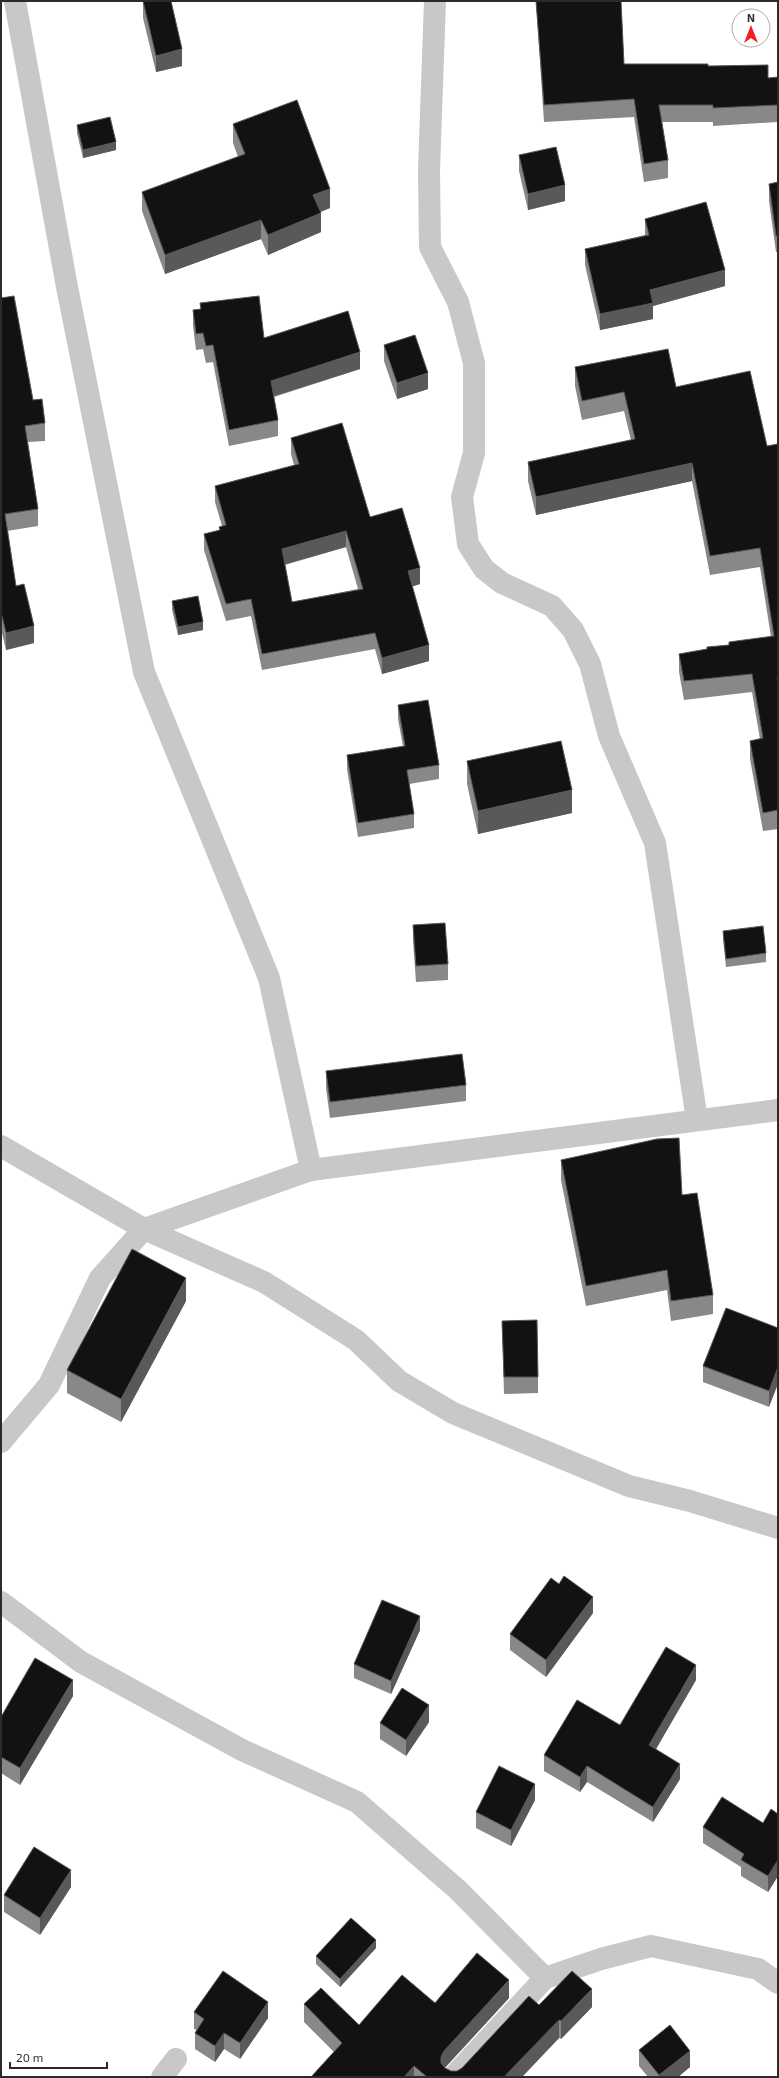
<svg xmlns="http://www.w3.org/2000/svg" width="779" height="2078" viewBox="0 0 779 2078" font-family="'Exo 2',sans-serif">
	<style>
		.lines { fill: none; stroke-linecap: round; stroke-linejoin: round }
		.minor { stroke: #c8c8c8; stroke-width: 22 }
		.wall { fill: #888; fill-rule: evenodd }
		.shaded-wall { fill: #595959 }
		.building { fill: #121212; stroke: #595959; fill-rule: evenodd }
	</style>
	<rect width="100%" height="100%" fill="#fff"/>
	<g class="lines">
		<g class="minor">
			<polyline points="15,1 67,287 144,672 269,978 311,1170"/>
			<polyline points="435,1 429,170 430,247 458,302 474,363 474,453 462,497 468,544 484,569 502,583 552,606 573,630 590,664 609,736 655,843 697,1120"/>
			<polyline points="1,1146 144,1229 264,1282 356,1340 399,1381 453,1413 629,1486 690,1501 778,1528"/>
			<polyline points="1,1442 49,1385 100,1278 144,1229 311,1170 778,1110"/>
			<polyline points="1,1602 81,1662 242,1750 357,1802 458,1890 545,1978"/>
			<polyline points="162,2077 176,2059"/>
			<polyline points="453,2077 545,1978 601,1959 651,1946 758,1969 778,1983"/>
		</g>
	</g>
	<g class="wall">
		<polygon points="143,1 182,66 156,72 143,18"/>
		<polygon points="536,1 621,1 624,64 708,66 768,78 778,77 778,122 713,126 713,122 662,122 668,160 668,178 644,182 634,117 544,122"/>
		<polygon points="233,124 330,208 320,212 321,232 268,255 261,239 165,274 142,211 142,192 238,157 233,143"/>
		<polygon points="77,125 116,150 83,158 77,133"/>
		<polygon points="519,155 565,201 528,210 519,171"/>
		<polygon points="778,182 778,252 776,252 769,201 769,184"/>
		<polygon points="645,219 725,286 653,306 653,319 600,330 585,265 585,249 645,235"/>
		<polygon points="1,298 33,400 45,423 45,441 28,442 38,509 38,526 7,531 16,586 34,643 6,650 1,629"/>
		<polygon points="200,303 264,338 360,369 274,397 278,420 278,436 229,446 213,362 206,363 203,349 196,350 193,326 193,310 200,309"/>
		<polygon points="384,345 428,389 397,399 384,361"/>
		<polygon points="575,367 676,387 767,446 778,444 778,829 763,831 750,759 750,741 760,739 752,692 684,700 679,672 679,654 707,649 771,637 760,567 710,575 692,481 536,515 528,481 528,462 631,440 624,411 582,420 575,386"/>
		<path d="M291 438 370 517 420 584 412 586 429 661 382 674 375 649 262 670 251 616 226 621 204 550V534L219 530V527L222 526 215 502V486L294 465 291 454ZM346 547 358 589 292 602 285 565Z"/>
		<polygon points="172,601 203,630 178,635 172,610"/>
		<polygon points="398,705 439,765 439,779 409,784 414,814 414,828 358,837 347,769 347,755 403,746 398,719"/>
		<polygon points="467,761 572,813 478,834 467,784"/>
		<polygon points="413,925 448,964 448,980 416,982 413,941"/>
		<polygon points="723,931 766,953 766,962 726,967 723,939"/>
		<polygon points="326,1071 466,1085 466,1101 330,1118 326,1088"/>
		<polygon points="561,1160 682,1195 713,1295 713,1314 671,1321 667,1290 586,1306 561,1180"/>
		<polygon points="186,1301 121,1422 67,1393 67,1370"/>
		<polygon points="502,1321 538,1377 538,1393 504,1394"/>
		<polygon points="778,1328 769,1407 703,1382 703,1366"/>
		<polygon points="593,1613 546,1677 510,1650 510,1634"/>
		<polygon points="420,1630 391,1694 354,1678 354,1664"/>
		<polygon points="696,1680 656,1749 680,1779 653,1822 587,1782 580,1792 544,1771 544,1755 620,1725"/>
		<polygon points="73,1696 20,1785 1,1773 1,1717"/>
		<polygon points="429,1722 406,1756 380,1739 380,1723"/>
		<polygon points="535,1800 511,1846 476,1828 476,1812"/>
		<polygon points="778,1814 778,1876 768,1892 741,1876 741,1867 703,1843 703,1827 763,1823"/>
		<polygon points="71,1887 40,1935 4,1912 4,1895"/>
		<polygon points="376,1948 340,1987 316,1964 316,1956"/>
		<polygon points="509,1998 444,2068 451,2071 457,2071 462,2068 539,2005 592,2007 561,2039 559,2038 522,2077 311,2077 334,2052 304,2022 304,2004 359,2025 435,2003"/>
		<polygon points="194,2012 268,2018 240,2059 224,2049 215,2062 195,2049 195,2033 197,2030 194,2029"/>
		<polygon points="639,2050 690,2067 678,2077 648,2077 639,2066"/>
	</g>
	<g class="shaded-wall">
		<polygon points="182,49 182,66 156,72 156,56"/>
		<polygon points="116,142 116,150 83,158 83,150"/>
		<polygon points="565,185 565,201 528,210 528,194"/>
		<polygon points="330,189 330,208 313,215 313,195"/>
		<polygon points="321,213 321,232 268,255 268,235"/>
		<polygon points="261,220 261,239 165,274 165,255"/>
		<polygon points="725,270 725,286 653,306 653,319 600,330 600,314 650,290"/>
		<polygon points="360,352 360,369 271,397 271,381"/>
		<polygon points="428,373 428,389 397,399 397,383"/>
		<polygon points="692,463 692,481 536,515 536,497"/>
		<polygon points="346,531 346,547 282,565 282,549"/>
		<polygon points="420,568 420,584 408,588 408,571"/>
		<polygon points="203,622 203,630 178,635 178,627"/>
		<polygon points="34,626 34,643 6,650 6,633"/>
		<polygon points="429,645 429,661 382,674 382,658"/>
		<polygon points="572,790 572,813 478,834 478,811"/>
		<polygon points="2,914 2,930 1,932 1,916"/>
		<polygon points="186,1278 186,1301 121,1422 121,1399"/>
		<polygon points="778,1367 778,1384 769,1407 769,1391"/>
		<polygon points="593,1597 593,1613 546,1677 546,1660"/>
		<polygon points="420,1616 420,1630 391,1694 391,1681"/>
		<polygon points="696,1665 696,1680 649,1761 649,1745"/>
		<polygon points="73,1680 73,1696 20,1785 20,1768"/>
		<polygon points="429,1705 429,1722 406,1756 406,1740"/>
		<polygon points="680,1764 680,1779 653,1822 653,1807"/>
		<polygon points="587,1766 587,1782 580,1792 580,1777"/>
		<polygon points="535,1784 535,1800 511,1846 511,1830"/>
		<polygon points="778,1860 778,1876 768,1892 768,1876"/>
		<polygon points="71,1870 71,1887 40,1935 40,1918"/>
		<polygon points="376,1940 376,1948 340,1987 340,1979"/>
		<polygon points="509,1980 509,1998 444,2069 441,2075 441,2057 444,2051"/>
		<polygon points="592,1989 592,2007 561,2039 561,2021"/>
		<polygon points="268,2002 268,2018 240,2059 240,2043"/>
		<polygon points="559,2020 559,2038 522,2077 504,2077"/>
		<polygon points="224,2033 224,2049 215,2062 215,2046"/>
		<polygon points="690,2051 690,2067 678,2077 659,2077 659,2075"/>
		<polygon points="414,2066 414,2077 404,2077"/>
	</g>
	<g class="building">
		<polygon points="143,1 171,1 182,49 156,56"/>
		<polygon points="536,1 621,1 624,64 708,64 708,66 768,65 768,78 778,77 778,105 713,108 713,105 659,105 668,160 644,164 634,99 544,105"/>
		<polygon points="297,100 330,189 313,195 321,213 268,235 261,220 165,255 142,192 245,154 233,124"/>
		<polygon points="110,117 116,142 83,150 77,125"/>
		<polygon points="556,147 565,185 528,194 519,155"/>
		<polygon points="778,182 778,236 776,236 769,184"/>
		<polygon points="706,202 725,270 650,290 653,303 600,314 585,249 649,235 645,219"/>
		<polygon points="14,296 33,400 42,399 45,423 25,426 38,509 5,514 16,586 24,584 34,626 6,633 1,612 1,298"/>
		<polygon points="259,296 264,338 348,311 360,352 271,381 278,420 229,430 213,345 206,346 203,333 196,334 193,310 201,309 200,303"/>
		<polygon points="415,335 428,373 397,383 384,345"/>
		<polygon points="668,349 676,387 750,371 767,446 778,444 778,678 777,678 778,683 778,810 763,813 750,741 763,738 752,674 684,681 679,654 707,649 707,647 729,645 729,642 774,636 760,548 710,556 692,463 536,497 528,462 635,439 624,392 582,401 575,367"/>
		<path d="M342 423 370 517 402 508 420 568 408 571 429 645 382 658 375 633 262 654 251 599 226 604 204 534 220 530 219 527 226 525 215 486 299 464 291 438ZM346 531 363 589 292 602 282 549Z"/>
		<polygon points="198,596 203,622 178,627 172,601"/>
		<polygon points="428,700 439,765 407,770 414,814 358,823 347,755 405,746 398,705"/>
		<polygon points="561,741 572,790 478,811 467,761"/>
		<polygon points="445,923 448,964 416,966 413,925"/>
		<polygon points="763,926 766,953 726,959 723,931"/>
		<polygon points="462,1054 466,1085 330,1102 326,1071"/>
		<polygon points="679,1138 682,1195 697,1193 713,1295 671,1301 667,1270 586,1286 561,1160 657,1139"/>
		<polygon points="132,1249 186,1278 121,1399 67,1370"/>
		<polygon points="726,1308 778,1328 778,1367 769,1391 703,1366"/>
		<polygon points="537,1320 538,1377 504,1377 502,1321"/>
		<polygon points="564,1576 593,1597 546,1660 510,1634 551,1578 559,1584"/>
		<polygon points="382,1600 420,1616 391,1681 354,1664"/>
		<polygon points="666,1647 696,1665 649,1745 680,1764 653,1807 587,1766 580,1777 544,1755 577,1700 620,1725"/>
		<polygon points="35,1658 73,1680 20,1768 1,1757 1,1717"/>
		<polygon points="402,1688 429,1705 406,1740 380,1723"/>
		<polygon points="499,1766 535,1784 511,1830 476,1812"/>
		<polygon points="722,1797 763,1823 771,1809 778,1814 778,1860 768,1876 741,1860 744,1854 703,1827"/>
		<polygon points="34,1847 71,1870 40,1918 4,1895"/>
		<polygon points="351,1918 376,1940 340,1979 316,1956"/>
		<polygon points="477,1953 509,1980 444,2051 441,2057 441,2063 445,2068 451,2071 457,2071 462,2068 529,1996 539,2005 572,1971 592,1989 561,2021 559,2020 504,2077 427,2077 414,2066 404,2077 311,2077 342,2043 304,2004 321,1988 359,2025 402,1975 435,2003"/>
		<polygon points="223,1971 268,2002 240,2043 224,2033 215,2046 195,2033 204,2019 194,2012"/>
		<polygon points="670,2025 690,2051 659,2075 639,2050"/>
	</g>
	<rect width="779" height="2078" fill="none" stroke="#2b2b2b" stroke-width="4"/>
	<g transform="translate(751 28)"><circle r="19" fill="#ffffff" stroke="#aaaaaa"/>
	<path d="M0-3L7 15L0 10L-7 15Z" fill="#f31d20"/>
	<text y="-6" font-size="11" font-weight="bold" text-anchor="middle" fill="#2b2b2b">N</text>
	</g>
	<path d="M10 2062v6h97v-6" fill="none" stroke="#2b2b2b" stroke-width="2"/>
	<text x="16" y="2062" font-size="12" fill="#2b2b2b" stroke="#ffffff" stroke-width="3" paint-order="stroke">20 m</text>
</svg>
